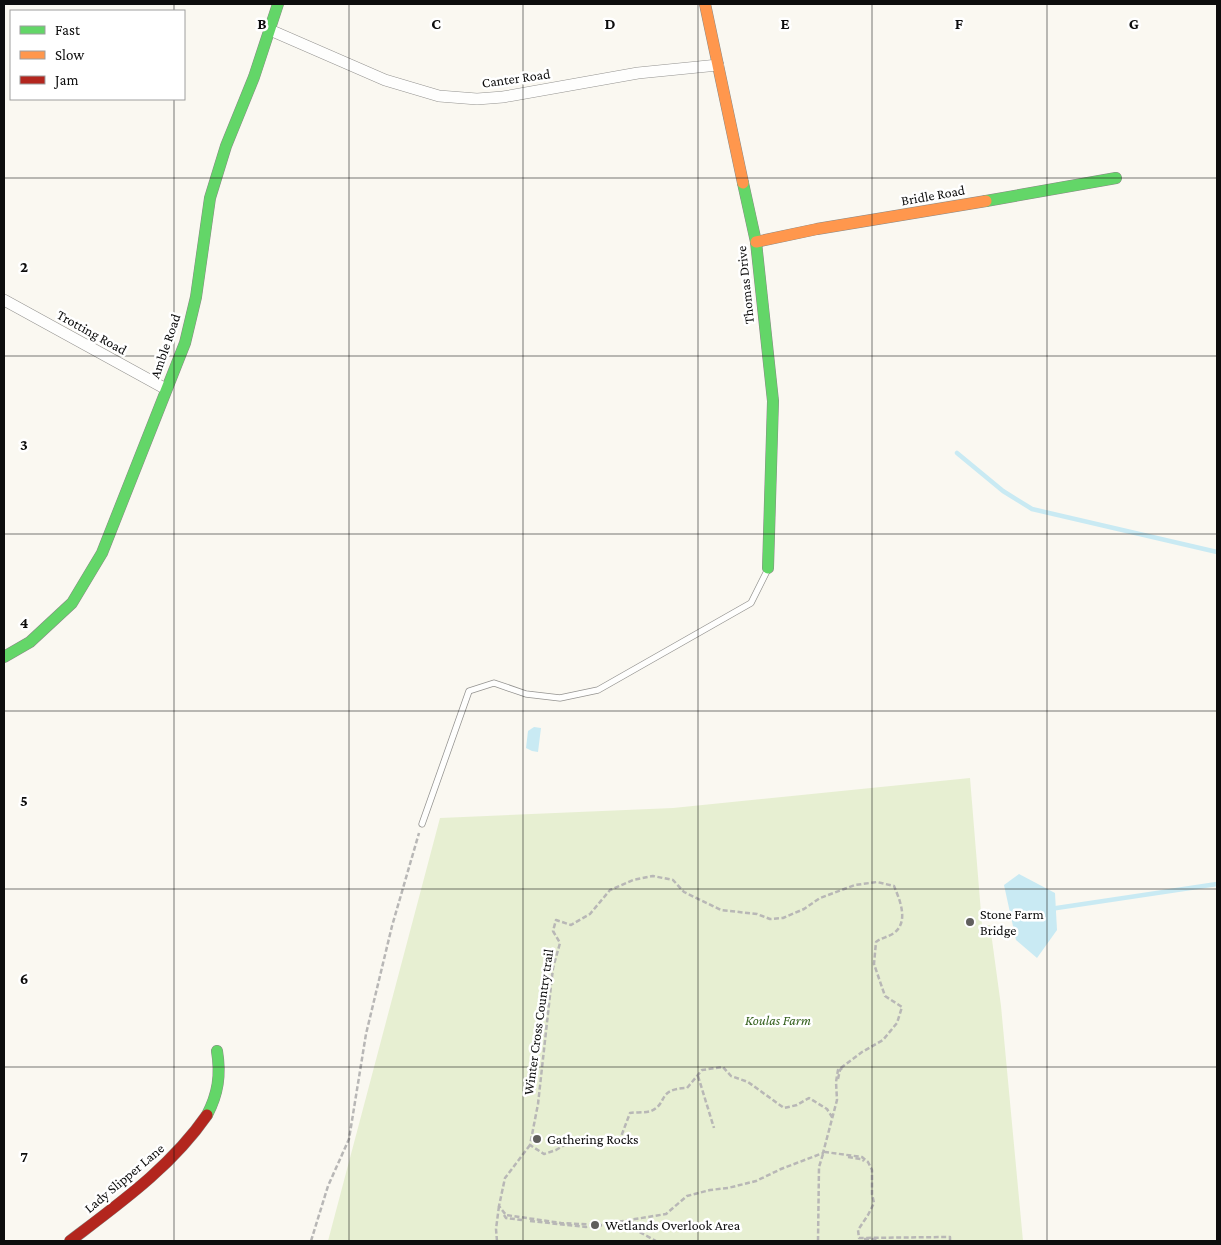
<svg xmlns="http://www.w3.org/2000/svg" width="1221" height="1245" viewBox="0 0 1221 1245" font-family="'Crimson Pro',serif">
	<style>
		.green { fill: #e7efd2 }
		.water { fill: #c9eaf3 }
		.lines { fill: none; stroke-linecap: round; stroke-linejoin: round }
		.stream { stroke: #c9eaf3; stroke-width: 4.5 }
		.lane-casing { stroke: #949390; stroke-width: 7 }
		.street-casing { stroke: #949390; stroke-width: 12 }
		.fast-casing { stroke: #8a8986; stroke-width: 12 }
		.slow-casing { stroke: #8a8986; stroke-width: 12 }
		.jam-casing { stroke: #8a8986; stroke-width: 12 }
		.path { stroke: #b8b7b6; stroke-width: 2.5; stroke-dasharray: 5 2.5; stroke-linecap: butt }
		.lane { stroke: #fefefd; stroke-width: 5.5 }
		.street { stroke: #fefefd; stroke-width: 11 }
		.fast { stroke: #63d668; stroke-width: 11 }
		.slow { stroke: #ff974d; stroke-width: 11 }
		.jam { stroke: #b3261e; stroke-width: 11 }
		.grid { fill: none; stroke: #0d0d0d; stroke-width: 1; stroke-opacity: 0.55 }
		.poi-dot { fill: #605f5d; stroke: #fff; stroke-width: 2 }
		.labels { text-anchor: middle; stroke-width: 5; stroke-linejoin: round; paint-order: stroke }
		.street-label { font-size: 14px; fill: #0d0d0d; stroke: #fff }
		.poi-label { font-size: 14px; fill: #0d0d0d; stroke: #fff; text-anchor: start }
		.park-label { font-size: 14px; font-style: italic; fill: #36621f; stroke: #fff }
		.grid-label { font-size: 16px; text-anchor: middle; font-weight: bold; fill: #0d0d0d; stroke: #fff; stroke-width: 5; stroke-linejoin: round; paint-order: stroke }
	</style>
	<rect width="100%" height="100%" fill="#faf8f1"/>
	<polygon class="green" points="970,778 982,925 990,925 1001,1006 1023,1241 328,1241 440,818 673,808"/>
	<g class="water">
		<polygon points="534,727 541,728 538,752 532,751 526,748 528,731"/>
		<polygon points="1019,874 1055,893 1057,930 1037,958 1016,940 1004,885"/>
	</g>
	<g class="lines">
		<g class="stream">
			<polyline points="957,453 1003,491 1032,509 1217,552"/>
			<polyline points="1050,909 1217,884"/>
		</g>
		<g class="lane-casing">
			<polyline id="lane" points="422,824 469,691 494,683 526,694 560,698 598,690 751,603 768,569"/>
		</g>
		<g class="street-casing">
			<g id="street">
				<polyline points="270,30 385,80 439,96 477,99 503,97 638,73 718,65"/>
				<polyline points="4,300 166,389"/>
			</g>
		</g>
		<g class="fast-casing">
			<g id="fast">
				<polyline points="743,183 756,242 773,401 768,568"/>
				<polyline points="986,201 1116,178"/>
				<polyline points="4,657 30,642 72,603 102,553 185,343 196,297 210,198 226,146 254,77 278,4"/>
				<path d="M207 1115C218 1094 221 1075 217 1051"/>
			</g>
		</g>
		<g class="slow-casing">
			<g id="slow">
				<polyline points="705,4 743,183"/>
				<polyline points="756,242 817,229 986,201"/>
			</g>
		</g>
		<g class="jam-casing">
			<path id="jam" d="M70 1241C120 1203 171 1167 207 1115"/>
		</g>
		<g class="path">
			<polyline points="698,1076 714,1128"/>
			<polyline points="838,1079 840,1070 842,1068"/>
			<path d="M530 1145 505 1178 499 1206 506 1215 561 1223 599 1225 666 1214 687 1196 710 1190 728 1188 756 1181 781 1169 823 1153 837 1100 836 1082 838 1070 862 1052 883 1040 897 1023 902 1007 885 996 874 964 876 942C881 938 888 937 894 933 909 922 900 900 894 886L877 882 855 885 820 898 804 909 783 918 770 919 757 914 721 910 684 892 673 880 653 876 633 880 610 890 590 914 571 925 556 920 553 931 560 943 553 968 538 1104 530 1145 544 1154 556 1150 573 1140 584 1138 607 1144 619 1142 630 1113C636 1112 645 1113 651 1111 669 1103 656 1089 687 1088L702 1070 723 1067 731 1076 748 1082 784 1108 797 1105 809 1098 827 1109 832 1117"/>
			<polyline points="825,1151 825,1152 862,1157 868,1162 872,1170 872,1194 874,1203 868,1215 858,1230 859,1238 950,1237 950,1241"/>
			<polyline points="848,1157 861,1159 864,1161"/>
			<polyline points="504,1215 506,1218 522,1220"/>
			<polyline points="530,1221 586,1227 623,1223 656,1241"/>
			<polyline points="864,1239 879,1239"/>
			<polyline points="311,1241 328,1186 349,1139 366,1034 392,926 419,833"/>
			<polyline points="497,1241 496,1229 499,1206"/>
			<polyline points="818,1241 819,1167 823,1154"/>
		</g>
		<use href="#lane" class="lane"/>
		<use href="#street" class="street"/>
		<use href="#fast" class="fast"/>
		<use href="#slow" class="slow"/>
		<use href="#jam" class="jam"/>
	</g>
	<path class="grid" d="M174 4V11M349 4V1241M523 4V1241M698 4V1241M872 4V1241M1047 4V1241M174 99V1241M4 178H1217M4 356H1217M4 534H1217M4 711H1217M4 889H1217M4 1067H1217"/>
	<g class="poi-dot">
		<circle cx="970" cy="922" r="5"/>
		<circle cx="537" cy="1139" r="5"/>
		<circle cx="595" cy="1225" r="5"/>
	</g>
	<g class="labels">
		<g class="street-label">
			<text transform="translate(516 78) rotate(-8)" y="5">Canter Road</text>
			<text transform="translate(933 195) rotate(-10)" y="5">Bridle Road</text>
			<text transform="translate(745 285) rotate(-96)" y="5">Thomas Drive</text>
			<text transform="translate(92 332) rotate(29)" y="5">Trotting Road</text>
			<text transform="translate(165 346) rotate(-71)" y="5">Amble Road</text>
			<text transform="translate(538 1022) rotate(-82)" y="5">Winter Cross Country trail</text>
			<text transform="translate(124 1178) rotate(-40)" y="5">Lady Slipper Lane</text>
		</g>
		<g class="poi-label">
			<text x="980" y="919">Stone Farm<tspan x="980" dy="16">Bridge</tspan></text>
			<text x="547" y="1144">Gathering Rocks</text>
			<text x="605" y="1230">Wetlands Overlook Area</text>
		</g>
		<g class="park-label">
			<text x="778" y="1025">Koulas Farm</text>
		</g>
	</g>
	<g class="grid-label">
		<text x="262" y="29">B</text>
		<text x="436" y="29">C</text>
		<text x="610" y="29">D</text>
		<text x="785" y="29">E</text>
		<text x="959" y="29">F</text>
		<text x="1134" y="29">G</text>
		<text x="24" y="272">2</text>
		<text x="24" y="450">3</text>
		<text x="24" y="628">4</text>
		<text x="24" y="806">5</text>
		<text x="24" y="984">6</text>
		<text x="24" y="1162">7</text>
	</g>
	<rect width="1221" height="1245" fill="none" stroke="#0d0d0d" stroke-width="10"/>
	<rect x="10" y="10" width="175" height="90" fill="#ffffff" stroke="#9e9e9e"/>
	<rect x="20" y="26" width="25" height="8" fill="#63d668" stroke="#9e9e9e"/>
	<text x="55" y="35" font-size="15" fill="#0d0d0d">Fast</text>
	<rect x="20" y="51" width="25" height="8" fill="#ff974d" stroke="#9e9e9e"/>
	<text x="55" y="60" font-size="15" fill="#0d0d0d">Slow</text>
	<rect x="20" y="76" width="25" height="8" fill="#b3261e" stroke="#9e9e9e"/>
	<text x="55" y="85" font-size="15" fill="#0d0d0d">Jam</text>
</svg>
